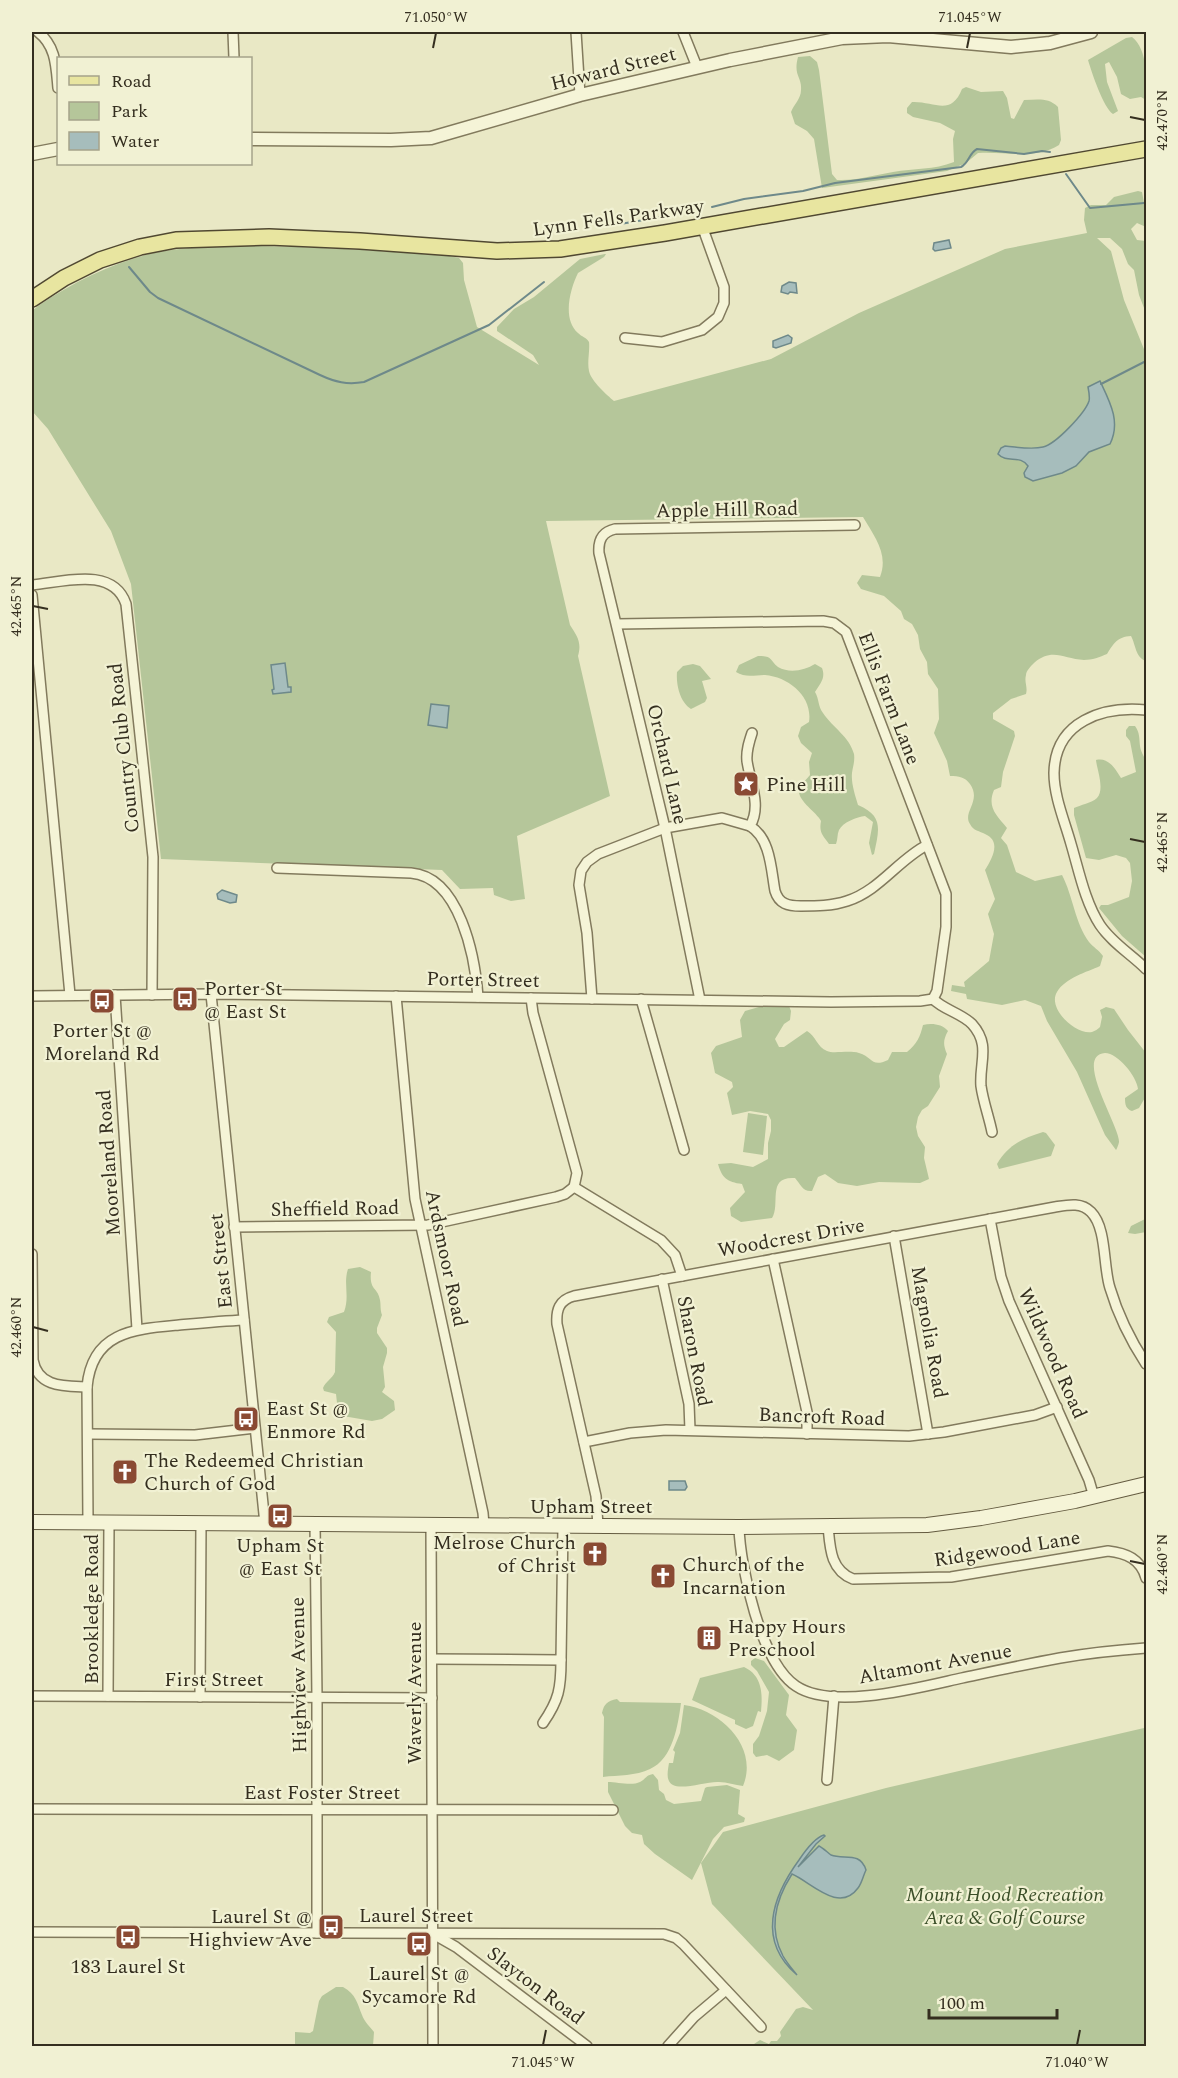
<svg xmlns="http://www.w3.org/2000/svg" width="1178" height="2078" viewBox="0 0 1178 2078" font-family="Spectral,serif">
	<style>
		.green { fill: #b5c69a }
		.water { fill: #a6bdbc; stroke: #6e898a; stroke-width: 1.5 }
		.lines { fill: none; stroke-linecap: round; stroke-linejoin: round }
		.stream { stroke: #6e898a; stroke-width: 2 }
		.minor-casing { stroke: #827a5d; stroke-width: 12 }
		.tertiary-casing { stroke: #827a5d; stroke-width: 15 }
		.secondary-casing { stroke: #645b40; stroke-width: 16 }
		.primary-casing { stroke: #504831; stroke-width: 18 }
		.minor { stroke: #f5f4d7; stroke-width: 9 }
		.tertiary { stroke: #f5f4d7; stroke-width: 12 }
		.secondary { stroke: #f5f4d7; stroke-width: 14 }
		.primary { stroke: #e8e5a0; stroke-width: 15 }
		.ticks { fill: none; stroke: #342e1f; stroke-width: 2 }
		.labels { text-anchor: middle; stroke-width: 4.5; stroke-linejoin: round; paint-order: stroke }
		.street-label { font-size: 20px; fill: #342e1f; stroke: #f1f1d3 }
		.poi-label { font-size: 20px; fill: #342e1f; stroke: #f1f1d3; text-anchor: start }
		.park-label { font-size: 20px; font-style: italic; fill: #3a4e28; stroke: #f1f1d3 }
		.neatline { fill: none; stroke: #342e1f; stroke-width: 2 }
		.ticks-label { font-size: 15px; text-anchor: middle; fill: #342e1f }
	</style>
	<rect width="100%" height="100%" fill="#e9e8c5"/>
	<g class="green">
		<path d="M1132 37C1148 49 1147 82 1146 100L1141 97 1130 99 1121 94 1117 77 1109 62 1105 64 1107 82 1118 111 1113 114C1103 107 1092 73 1088 60L1126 38Z"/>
		<path d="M810 56 817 62 819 70 832 174 837 180C857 181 874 175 893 172 914 168 934 170 954 162L953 139 955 131 940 123 913 117 907 113V108L912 102C934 101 951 117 962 89L966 87 981 92 1003 91 1007 98 1011 118 1014 119 1024 100C1037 100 1048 97 1058 107L1061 140 1059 145C1035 160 1004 151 978 153L966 163 947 171 822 188 814 139 807 131 795 124 791 112C794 104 801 99 801 90 802 76 793 76 798 57Z"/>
		<path d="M1138 191 1142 192 1146 213V227L1137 223 1131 229 1137 240 1146 241V313L1139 295 1134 270 1128 264 1122 249 1110 238H1097L1111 251 1124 300 1146 354V661C1135 657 1136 645 1131 636 1117 637 1114 643 1107 654 1100 657 1092 660 1084 660 1064 659 1052 647 1034 663 1031 666 1026 671 1026 675 1024 682 1028 687 1026 694L1011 699 993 713V719L1014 731 1015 736 1003 772 1001 787 994 790C987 807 996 815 1007 828L1001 838 1007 845 1016 872 1035 881 1062 875C1073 896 1075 923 1089 942 1093 947 1099 950 1103 956L1100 966C1087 972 1065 978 1057 992 1047 1008 1075 1035 1092 1032 1095 1031 1098 1029 1100 1027L1102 1017 1100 1010 1106 1007 1114 1009 1128 1030 1146 1053V1096L1139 1108 1132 1111C1126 1109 1125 1105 1125 1098L1138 1089C1137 1077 1118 1053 1105 1053 1073 1055 1120 1127 1119 1142 1119 1143 1117 1149 1116 1150L1105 1135 1077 1072 1047 1021 1041 1006 1025 1000 1002 1005 967 999 966 994 951 991 952 985 965 987 964 982 989 961 994 934 988 914 995 899 985 870C992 859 1002 841 985 834 980 831 973 831 970 824 962 812 982 801 970 784 965 777 959 776 950 776L947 761 934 733 939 719 938 689 928 674 927 662 920 649 918 635 912 624 904 619 901 611 884 596 861 589 857 583 862 575 880 577C889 554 874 536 863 517L546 521 570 625C577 636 582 642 578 656L610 796 517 836 525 899 511 901 494 895 493 888 460 889 442 870 161 859 131 584 111 531 48 429 32 411V311L38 306C72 283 108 265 149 254 184 246 222 246 258 246 322 247 386 251 450 256L459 258 463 263 464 280 477 327 539 365 533 355 497 331V327L514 309 534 297 580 259 605 254H606L604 257 578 273C570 289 562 319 578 333 582 337 586 337 589 342 590 351 587 362 589 371 591 381 607 395 614 401L771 359 859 313 1005 249 1087 233 1084 220 1085 208 1091 205H1106L1114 197Z"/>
		<path d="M758 656C773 656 769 660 778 667 790 674 805 670 815 664L822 668C826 678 820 684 815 692 819 698 818 707 823 713 833 728 849 736 854 754 855 761 853 766 852 773 851 783 855 795 858 805 884 816 879 830 874 854L872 855 869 843 873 822 865 816C857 817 843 822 839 830 837 834 838 839 836 844H829C822 835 819 832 821 821 816 811 794 799 800 787 802 783 807 779 810 775L809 762 812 753 801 743 798 736 801 727 809 722C813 697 789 677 765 675 755 675 745 678 736 672L739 665Z"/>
		<path d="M693 664 700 666 711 679 702 681 707 698 705 702 691 709C680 702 676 685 677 672L683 666Z"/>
		<path d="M1129 726H1135C1140 733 1139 738 1140 746 1141 754 1146 757 1146 765V957L1122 936 1099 908 1101 905H1108L1129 897 1132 881 1130 863 1126 858 1116 855 1099 860 1086 858 1074 815V808C1080 805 1092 803 1097 798 1105 789 1097 770 1096 760 1108 757 1115 768 1121 778L1136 772 1130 741 1126 736V730Z"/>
		<path d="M789 1006 791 1011 790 1020 784 1024 775 1039 779 1047H784L807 1031C816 1036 817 1047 827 1051 833 1054 849 1050 859 1053 873 1057 871 1068 888 1060L892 1052H907C917 1044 920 1037 923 1025 932 1023 942 1024 948 1031 943 1040 943 1045 947 1054L939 1076 940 1087 928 1106 922 1110 918 1117 916 1127 918 1136 925 1147 924 1158 929 1179 920 1183 879 1182 857 1186 838 1183 825 1174 818 1177 812 1191C803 1192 801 1185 795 1178 766 1176 781 1204 772 1218L741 1222 731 1216 730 1208 745 1192 742 1184C727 1182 722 1178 718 1164L731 1163 753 1167 768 1159V1143L771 1131V1120L768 1114 750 1111 732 1115 727 1093 733 1087 732 1082 715 1073 711 1053 716 1046 742 1037 740 1020 745 1011 759 1007Z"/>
		<polygon points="748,1113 767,1116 763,1155 743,1152"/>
		<path d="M1043 1132 1046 1133 1055 1145 1051 1156 999 1169 997 1164C1008 1145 1023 1138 1043 1132Z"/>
		<polygon points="1146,1212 1146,1232 1135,1234 1128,1233 1131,1226 1145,1219"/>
		<path d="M360 1267 371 1272C369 1291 378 1287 380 1300 381 1306 380 1309 382 1315L377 1328V1333L387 1348V1353L383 1367 385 1387 382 1392 394 1401 395 1410 382 1419 372 1421 343 1416 337 1403 336 1394 324 1391 323 1388C326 1381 332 1379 335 1372L336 1332 327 1322 329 1317 344 1312C350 1296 343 1284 348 1269Z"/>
		<polygon points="755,1658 764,1661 789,1695 786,1715 797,1730 794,1750 779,1761 767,1755 756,1757 753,1753 753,1744 759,1736 767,1711 769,1692 757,1671 751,1665 751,1661"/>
		<path d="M744 1667C762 1675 763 1694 761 1712L758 1711 753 1726 746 1729 735 1724V1720L692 1700 700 1678Z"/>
		<path d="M617 1699 620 1702 681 1703C678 1725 673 1759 650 1769 636 1776 618 1775 603 1777L604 1717 602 1713C604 1704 607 1701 617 1699Z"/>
		<path d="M684 1705C721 1710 759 1747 743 1786 735 1785 727 1782 719 1782 708 1781 683 1790 673 1785 665 1781 668 1770 669 1763H673L675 1752 673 1750 680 1733Z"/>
		<polygon points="1144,1728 1146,1735 1146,2046 751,2046 760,2040 769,2044 771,2041 777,2041 781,2036 780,2032 796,2009 803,2007 813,2010 712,1904 701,1863 723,1832 886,1788"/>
		<path d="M653 1774 658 1780 659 1790 664 1794 666 1800 674 1804 701 1801 705 1788 707 1787 727 1785 740 1790 738 1814 745 1818 744 1822 724 1827 713 1839 692 1880 655 1854 644 1844 642 1835 632 1833 625 1826 608 1792V1782C617 1782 632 1786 640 1782 646 1779 646 1775 653 1774Z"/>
		<path d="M336 1987H343C356 1994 357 2003 362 2015 364 2021 370 2027 374 2032L373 2046H295V2032L310 2033 313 2031 319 2001 322 1996Z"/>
	</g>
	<g class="water">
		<polygon points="949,240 951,248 935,251 933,249 934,243"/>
		<polygon points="789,282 796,283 797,293 790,292 788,294 781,292 782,286"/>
		<polygon points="788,335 792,338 791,343 776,348 773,347 773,341"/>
		<path d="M1100 381C1110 402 1121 422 1110 444L1089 452 1076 466 1062 473 1033 481 1025 477 1024 473 1028 466C1020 454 1007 464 998 454L1001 448 1005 446C1018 447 1031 450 1043 447 1056 444 1085 413 1089 401 1090 397 1089 392 1088 387Z"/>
		<polygon points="285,663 288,687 291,687 291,692 273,694 272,690 274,689 271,665"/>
		<polygon points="431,704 449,706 447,728 428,725"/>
		<polygon points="222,890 237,895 236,902 230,903 218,899 217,894"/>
		<polygon points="669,1481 685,1481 687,1487 685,1490 669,1490"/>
		<path d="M824 1835 825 1836 816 1844 798 1867 819 1846C823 1848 827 1852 831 1855 844 1860 860 1851 866 1870 863 1876 862 1883 858 1888 839 1914 811 1882 792 1874 776 1899 768 1928 783 1956 787 1963 793 1970 797 1975 757 1941 772 1897 799 1860 805 1851 814 1838 824 1835Z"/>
	</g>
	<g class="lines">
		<g class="stream">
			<polyline points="1066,174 1090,208 1144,203"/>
			<path d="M712 207 744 199 803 191 835 183 961 167C969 163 969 153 977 149L1024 154 1042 151 1050 152"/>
			<polyline points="620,224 668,216"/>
			<path d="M129 267 150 292 158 298 320 375C335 382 347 385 364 382L489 325 544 282"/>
			<polyline points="1101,384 1146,361"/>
		</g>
		<g class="minor-casing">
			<g id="minor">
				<path d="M38 32C56 46 56 66 58 88"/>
				<polyline points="233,32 234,58"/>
				<polyline points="576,32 580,95"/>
				<polyline points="683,32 697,67"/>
				<polyline points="625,338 662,342 702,330 718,317 724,303 724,287 702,226"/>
				<path d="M32 585C63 582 113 566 126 604L153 857 152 995"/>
				<polyline points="32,595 70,995"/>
				<polyline points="617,624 823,621 834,623 846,632 946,894 946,927 937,991 933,999"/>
				<path d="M1146 710C1103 706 1055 721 1054 773 1054 797 1065 822 1071 844 1079 871 1085 902 1100 925 1112 943 1131 954 1146 969"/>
				<path d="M752 733C749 742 746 751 747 761 750 782 762 806 750 826 771 839 771 870 775 891 779 904 788 906 801 906 816 906 832 906 847 901 879 891 898 860 927 845"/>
				<path d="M277 868 411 873C460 877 475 957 478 997"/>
				<polyline points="211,994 265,1524"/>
				<polyline points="115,995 137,1329"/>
				<polyline points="32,996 211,994 831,1002 920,1001 933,999"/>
				<polyline points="396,996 415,1199 483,1513 484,1525"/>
				<polyline points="531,998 533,1013 577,1173 574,1187 661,1240 675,1255 682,1276"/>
				<polyline points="592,999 587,933 579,885 581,871 587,862 598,854 665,828 722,818 750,826"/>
				<polyline points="641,999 684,1150"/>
				<path d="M933 999C944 1010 961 1013 972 1024 991 1045 979 1063 981 1086 983 1101 989 1117 992 1132"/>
				<path d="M700 1000 665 828 599 553C598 540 602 532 615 529L855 525"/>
				<polyline points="990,1219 1001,1277 1009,1301 1089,1480 1094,1497"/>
				<polyline points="234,1227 428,1225 556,1197 565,1194 574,1187"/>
				<polyline points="894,1236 928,1434"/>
				<path d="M32 1254 33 1360C38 1388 65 1386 87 1387"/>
				<polyline points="773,1259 807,1412 807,1434"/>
				<polyline points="662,1279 689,1404 690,1430"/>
				<polyline points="88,1434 195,1435 255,1428"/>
				<polyline points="584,1442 630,1433 666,1430 909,1436 944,1432 1035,1415 1057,1407"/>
				<path d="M88 1522 87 1387C92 1331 135 1329 179 1325 201 1323 222 1321 244 1320"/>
				<polyline points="315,1524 317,1698 317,1933"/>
				<polyline points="431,1525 433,2046"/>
				<path d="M598 1526 596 1496 557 1324C556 1310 559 1300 574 1296L1055 1207C1068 1205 1081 1202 1091 1212 1107 1228 1103 1267 1110 1288 1118 1315 1131 1341 1146 1364"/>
				<path d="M828 1526C830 1547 830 1570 853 1579L951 1577 1108 1551C1126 1553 1141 1559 1146 1578"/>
				<path d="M739 1527C740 1567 761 1663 796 1686 833 1711 921 1687 962 1678 995 1671 1027 1664 1060 1658 1089 1653 1118 1650 1146 1648"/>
				<polyline points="432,1659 561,1660 563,1526"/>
				<polyline points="32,1696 432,1698"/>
				<polyline points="108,1696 109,1523"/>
				<polyline points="200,1697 201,1523"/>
				<path d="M543 1723C559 1700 561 1688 561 1660"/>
				<polyline points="827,1780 834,1696"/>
				<polyline points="32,1809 613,1810"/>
				<polyline points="32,1932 664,1934 676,1938 683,1944 761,2027"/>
				<polyline points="435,1935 456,1947 587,2046"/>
				<polyline points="668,2046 694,2017 726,1990"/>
			</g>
		</g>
		<g class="tertiary-casing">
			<g id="tertiary">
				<polyline points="250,139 391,140 431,138 580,95 730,60 842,38 888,36 1011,47 1050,43 1091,32"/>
				<polyline points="32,154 58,149"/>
			</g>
		</g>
		<g class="secondary-casing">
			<polyline id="secondary" points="32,1522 739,1527 927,1525 981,1518 1075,1501 1146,1484"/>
		</g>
		<g class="primary-casing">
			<polyline id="primary" points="32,299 64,278 100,260 140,247 176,240 269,237 360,241 497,251 560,249 665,233 1146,149"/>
		</g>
		<use href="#minor" class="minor"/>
		<use href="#tertiary" class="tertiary"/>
		<use href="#secondary" class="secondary"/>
		<use href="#primary" class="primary"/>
	</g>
	<path class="ticks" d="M433 48 436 33M967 48 970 33M1130 117 1145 120M33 606 48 609M1130 839 1145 842M33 1327 48 1331M1130 1561 1145 1564M543 2045 546 2030M1077 2045 1080 2030"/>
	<defs>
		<g id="sight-square" transform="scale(1.35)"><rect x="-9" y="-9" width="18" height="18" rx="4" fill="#8a4a33" stroke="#f1f1d3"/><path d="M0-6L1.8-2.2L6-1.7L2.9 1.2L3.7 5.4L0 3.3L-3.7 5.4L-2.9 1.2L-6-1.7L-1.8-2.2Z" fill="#fff"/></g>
		<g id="bus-square" transform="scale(1.35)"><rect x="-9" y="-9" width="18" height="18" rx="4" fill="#8a4a33" stroke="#f1f1d3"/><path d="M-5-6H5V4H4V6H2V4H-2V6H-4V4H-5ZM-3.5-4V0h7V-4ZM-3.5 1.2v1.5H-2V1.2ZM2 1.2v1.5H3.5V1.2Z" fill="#fff"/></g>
		<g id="church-square" transform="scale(1.35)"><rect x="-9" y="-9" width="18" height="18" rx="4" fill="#8a4a33" stroke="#f1f1d3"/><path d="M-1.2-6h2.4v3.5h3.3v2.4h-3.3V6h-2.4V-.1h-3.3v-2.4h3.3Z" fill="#fff"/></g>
		<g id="building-square" transform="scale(1.35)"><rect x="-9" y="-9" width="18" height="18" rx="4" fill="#8a4a33" stroke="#f1f1d3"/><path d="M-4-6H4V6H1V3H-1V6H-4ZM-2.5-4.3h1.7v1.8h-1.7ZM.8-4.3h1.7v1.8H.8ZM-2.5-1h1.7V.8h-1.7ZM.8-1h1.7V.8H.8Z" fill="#fff"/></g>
	</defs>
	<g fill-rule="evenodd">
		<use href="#sight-square" x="746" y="784"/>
		<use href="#bus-square" x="185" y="999"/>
		<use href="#bus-square" x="102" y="1001"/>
		<use href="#bus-square" x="246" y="1419"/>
		<use href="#church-square" x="125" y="1472"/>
		<use href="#bus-square" x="280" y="1516"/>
		<use href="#church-square" x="595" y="1554"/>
		<use href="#church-square" x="663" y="1576"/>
		<use href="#building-square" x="709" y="1638"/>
		<use href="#bus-square" x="331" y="1927"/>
		<use href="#bus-square" x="128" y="1937"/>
		<use href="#bus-square" x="419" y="1944"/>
	</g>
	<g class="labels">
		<g class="street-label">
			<text transform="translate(613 68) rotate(-14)" y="7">Howard Street</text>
			<text transform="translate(618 217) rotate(-8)" y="7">Lynn Fells Parkway</text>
			<text transform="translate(727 509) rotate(-1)" y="7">Apple Hill Road</text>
			<text transform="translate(890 698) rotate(69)" y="7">Ellis Farm Lane</text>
			<text transform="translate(123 748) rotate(-96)" y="7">Country Club Road</text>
			<text transform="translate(668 764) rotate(77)" y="7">Orchard Lane</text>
			<text transform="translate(483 979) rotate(1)" y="7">Porter Street</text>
			<text transform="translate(108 1163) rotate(-94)" y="7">Mooreland Road</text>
			<text transform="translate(335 1208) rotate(-1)" y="7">Sheffield Road</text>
			<text transform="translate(791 1237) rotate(-10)" y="7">Woodcrest Drive</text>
			<text transform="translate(447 1258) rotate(78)" y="7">Ardsmoor Road</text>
			<text transform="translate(220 1261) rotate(-96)" y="7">East Street</text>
			<text transform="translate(930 1332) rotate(80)" y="7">Magnolia Road</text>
			<text transform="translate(695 1351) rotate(79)" y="7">Sharon Road</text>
			<text transform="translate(1053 1353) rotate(66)" y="7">Wildwood Road</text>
			<text transform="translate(822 1416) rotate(2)" y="7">Bancroft Road</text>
			<text x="591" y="1513">Upham Street</text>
			<text transform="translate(1007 1548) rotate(-9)" y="7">Ridgewood Lane</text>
			<text transform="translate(91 1609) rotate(-90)" y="7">Brookledge Road</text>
			<text transform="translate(935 1663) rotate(-10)" y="7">Altamont Avenue</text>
			<text transform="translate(298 1675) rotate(-91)" y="7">Highview Avenue</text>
			<text x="214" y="1686">First Street</text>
			<text transform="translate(414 1693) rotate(-90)" y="7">Waverly Avenue</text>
			<text x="322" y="1799">East Foster Street</text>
			<text x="416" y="1922">Laurel Street</text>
			<text transform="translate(536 1985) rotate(37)" y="7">Slayton Road</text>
		</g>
		<g class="poi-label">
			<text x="766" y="791">Pine Hill</text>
			<text x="204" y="995">Porter St<tspan x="204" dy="23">@ East St</tspan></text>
			<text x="102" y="1037" text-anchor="middle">Porter St @<tspan x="102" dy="23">Moreland Rd</tspan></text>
			<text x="266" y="1415">East St @<tspan x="266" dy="23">Enmore Rd</tspan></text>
			<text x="144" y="1467">The Redeemed Christian<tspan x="144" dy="23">Church of God</tspan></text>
			<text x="576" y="1549" text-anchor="end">Melrose Church<tspan x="576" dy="23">of Christ</tspan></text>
			<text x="280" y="1552" text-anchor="middle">Upham St<tspan x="280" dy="23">@ East St</tspan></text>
			<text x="682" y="1571">Church of the<tspan x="682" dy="23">Incarnation</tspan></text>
			<text x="728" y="1633">Happy Hours<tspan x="728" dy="23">Preschool</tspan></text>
			<text x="312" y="1923" text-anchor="end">Laurel St @<tspan x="312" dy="23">Highview Ave</tspan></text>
			<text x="128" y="1973" text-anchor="middle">183 Laurel St</text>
			<text x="419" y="1980" text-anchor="middle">Laurel St @<tspan x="419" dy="23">Sycamore Rd</tspan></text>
		</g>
		<g class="park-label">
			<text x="1005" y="1901">Mount Hood Recreation<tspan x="1005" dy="23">Area &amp; Golf Course</tspan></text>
		</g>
	</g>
	<rect width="1178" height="2078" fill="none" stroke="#f1f1d3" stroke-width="66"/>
	<rect x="57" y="57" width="195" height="108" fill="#f1f1d3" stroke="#a5a38b" stroke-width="1.5"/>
	<rect x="69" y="76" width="30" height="9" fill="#e8e5a0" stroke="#a5a38b" stroke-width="1.5"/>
	<text x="111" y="87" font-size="18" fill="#342e1f">Road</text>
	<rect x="69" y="102" width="30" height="18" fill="#b5c69a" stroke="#a5a38b" stroke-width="1.5"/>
	<text x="111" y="117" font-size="18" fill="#342e1f">Park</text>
	<rect x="69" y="132" width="30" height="18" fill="#a6bdbc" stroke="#a5a38b" stroke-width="1.5"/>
	<text x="111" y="147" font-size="18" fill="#342e1f">Water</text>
	<path d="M929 2009v9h128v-9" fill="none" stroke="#342e1f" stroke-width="3"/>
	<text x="938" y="2009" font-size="18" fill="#342e1f" stroke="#f1f1d3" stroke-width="4.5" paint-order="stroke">100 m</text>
	<rect x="33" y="33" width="1112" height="2012" class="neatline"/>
	<g class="ticks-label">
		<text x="436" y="22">71.050°W</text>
		<text x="970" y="22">71.045°W</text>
		<text transform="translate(1162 120) rotate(-90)" y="5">42.470°N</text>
		<text transform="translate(16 606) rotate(-90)" y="5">42.465°N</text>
		<text transform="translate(1162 842) rotate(-90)" y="5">42.465°N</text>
		<text transform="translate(16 1327) rotate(-90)" y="5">42.460°N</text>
		<text transform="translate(1162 1564) rotate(-90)" y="5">42.460°N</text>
		<text x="543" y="2067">71.045°W</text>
		<text x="1077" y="2067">71.040°W</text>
	</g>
</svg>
